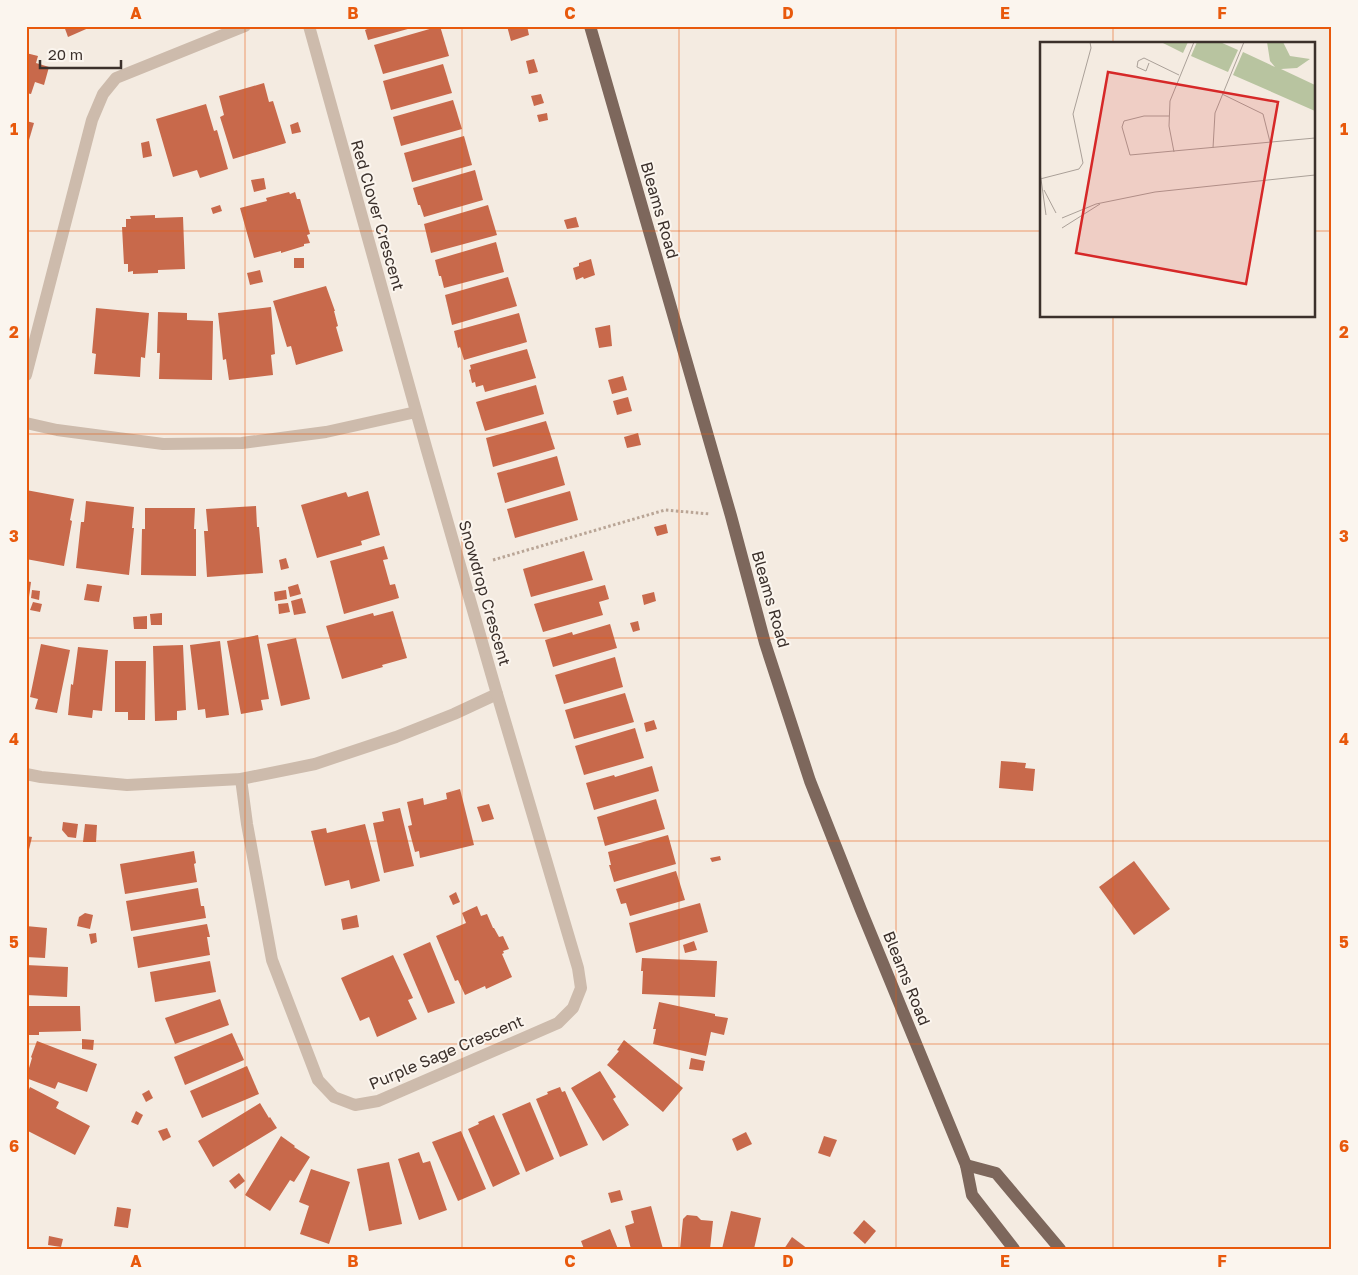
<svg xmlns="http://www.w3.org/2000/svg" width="1358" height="1275" viewBox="0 0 1358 1275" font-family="'Golos Text',sans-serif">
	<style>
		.building { fill: #c8694b }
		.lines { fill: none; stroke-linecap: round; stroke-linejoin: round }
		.path { stroke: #b9a596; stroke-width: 3; stroke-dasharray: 2.5 2.5; stroke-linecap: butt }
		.minor { stroke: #cdbbac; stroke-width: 12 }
		.major { stroke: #7d675c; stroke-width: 12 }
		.grid { fill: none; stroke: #e8590c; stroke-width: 1; stroke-opacity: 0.55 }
		.labels { text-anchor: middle; stroke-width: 4; stroke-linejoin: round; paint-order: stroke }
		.street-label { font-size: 16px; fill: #3b302b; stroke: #fbf5ee }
		.inset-road { fill: none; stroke: #aaa098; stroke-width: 1 }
		.view { fill: #d62828; fill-opacity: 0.15; stroke: #d62828; stroke-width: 2.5 }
		.inset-edge { fill: none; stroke: #3b302b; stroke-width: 2.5 }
		.neatline { fill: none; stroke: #e8590c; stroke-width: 2 }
		.grid-label { font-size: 16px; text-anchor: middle; font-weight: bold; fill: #e8590c }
	</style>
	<rect width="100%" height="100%" fill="#f4ebe1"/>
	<g class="building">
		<polygon points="64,26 93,26 68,37"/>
		<polygon points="366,26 415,26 415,27 368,40 365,30 367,29"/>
		<polygon points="440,26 449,56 383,74 374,45"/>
		<polygon points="507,26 527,26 529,35 511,41"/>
		<polygon points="26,53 38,56 36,63 49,67 44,85 35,82 31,94 26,93"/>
		<polygon points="534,59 538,72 529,74 526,61"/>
		<polygon points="443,64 452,93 391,110 383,81"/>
		<polygon points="264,83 269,102 273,101 286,143 233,159 220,117 224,115 219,96"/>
		<polygon points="541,94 544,103 534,106 531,96"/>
		<polygon points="453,100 462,129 401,146 393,117"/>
		<polygon points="206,104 214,131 217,130 228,169 200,178 197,170 173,177 156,119"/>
		<polygon points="547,113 548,120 539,122 537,115"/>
		<polygon points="26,121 34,123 29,140 26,139"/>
		<polygon points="298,122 301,132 292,134 290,125"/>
		<polygon points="464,136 472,165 412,182 404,153"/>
		<polygon points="149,141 152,156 143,158 141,143"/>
		<polygon points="475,170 483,200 424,217 420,205 418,205 413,188"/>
		<polygon points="264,178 266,189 254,192 251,180"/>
		<polygon points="289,192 290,194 295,192 297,199 300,199 310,234 307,235 310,243 304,244 304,246 281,253 281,251 254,258 240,208 267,201 266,198"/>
		<polygon points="220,205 222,211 213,214 211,208"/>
		<polygon points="488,205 497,235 431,253 424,224"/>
		<polygon points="155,215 155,218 183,217 185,269 158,270 158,273 133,274 133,271 128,272 128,264 124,264 122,227 126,227 126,219 131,219 130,216"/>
		<polygon points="576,217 579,227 567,229 564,220"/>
		<polygon points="496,242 504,272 444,288 441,276 439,276 435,260"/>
		<rect x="294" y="258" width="10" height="10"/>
		<polygon points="591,259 595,275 584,279 583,277 576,280 573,268 579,266 579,263"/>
		<polygon points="260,270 263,282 250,285 247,273"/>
		<polygon points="508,277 517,306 452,325 445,295"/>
		<polygon points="326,286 335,311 334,311 338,326 336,327 343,351 296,365 291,346 287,347 273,301"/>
		<polygon points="271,307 275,354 271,355 273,375 229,380 226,359 223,360 218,313"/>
		<polygon points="96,308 149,313 145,358 141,357 140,377 94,374 96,354 92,353"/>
		<polygon points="158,312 187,313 187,320 213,321 212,380 159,379 160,353 157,353"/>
		<polygon points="519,313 527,342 464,360 460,347 458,348 454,331"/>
		<polygon points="610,325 612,346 599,348 595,328"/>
		<polygon points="527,349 536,378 485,392 483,385 476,387 475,382 472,383 469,370 471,369 470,365"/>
		<polygon points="623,376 627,390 612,394 608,380"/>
		<polygon points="536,385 544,414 485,431 476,402"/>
		<polygon points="628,397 632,411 617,415 613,401"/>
		<polygon points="546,421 555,449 493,467 486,438"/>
		<polygon points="638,433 641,445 627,448 624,437"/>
		<polygon points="557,456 565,485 505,503 497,473"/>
		<polygon points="26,490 74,499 70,520 72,521 64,566 26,559"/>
		<polygon points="368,491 380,535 361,541 362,545 317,558 301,505 346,492 348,497"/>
		<polygon points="570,491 578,520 515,538 507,509"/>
		<polygon points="86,501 134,507 132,528 134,528 129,575 76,568 81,522 84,522"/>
		<polygon points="256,506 257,527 259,527 263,573 207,577 204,531 208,531 206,509"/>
		<polygon points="145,508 195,508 194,529 196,529 196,576 141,575 142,529 145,529"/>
		<polygon points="666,524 668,533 657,536 654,527"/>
		<polygon points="384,546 388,559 383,560 390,585 395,584 399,598 344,614 330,561"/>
		<polygon points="584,551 593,580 531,597 523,569"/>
		<polygon points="286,558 289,568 281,570 279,560"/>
		<polygon points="26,581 31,582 29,597 26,597"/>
		<polygon points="87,584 102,586 99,602 84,600"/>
		<polygon points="298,584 301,594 290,597 288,587"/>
		<polygon points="605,585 609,599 599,602 603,615 543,632 534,604"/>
		<polygon points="32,590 40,591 39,600 31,598"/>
		<polygon points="286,590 287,599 275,601 274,592"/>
		<polygon points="654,592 656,601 644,605 642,595"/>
		<polygon points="302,598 306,613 294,615 291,601"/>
		<polygon points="33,602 42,604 40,612 30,610"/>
		<polygon points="288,603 290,612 279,614 278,604"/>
		<polygon points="393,611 407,658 382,665 383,667 342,679 326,626 373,613 374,616"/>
		<polygon points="162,613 162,625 151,625 150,614"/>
		<polygon points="147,616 147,629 134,629 133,617"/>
		<polygon points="638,621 640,630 633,632 630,623"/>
		<polygon points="610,624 617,648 553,667 545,640 572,632 573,635"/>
		<polygon points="258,635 269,699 261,700 263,710 241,714 227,641"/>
		<polygon points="296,638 310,699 281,706 267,644"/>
		<polygon points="220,641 229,715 206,718 205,709 198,710 190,645"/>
		<polygon points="41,644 70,650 57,713 35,709 38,699 30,697"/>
		<polygon points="183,645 186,710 177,711 177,720 155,721 153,646"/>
		<polygon points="78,647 108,650 102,711 93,710 92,718 68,715 71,684 73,685"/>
		<polygon points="615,657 623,687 564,704 555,675"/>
		<polygon points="115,661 146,661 145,720 128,720 128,712 115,712"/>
		<polygon points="625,693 634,722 574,739 565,710"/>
		<polygon points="654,720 657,729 646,732 644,723"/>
		<polygon points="635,728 644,758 584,775 575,746"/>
		<polygon points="1001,761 1026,763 1025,768 1035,769 1033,791 999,788"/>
		<polygon points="652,766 659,791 594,810 586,783 614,775 615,777"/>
		<polygon points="460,789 474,845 420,858 419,851 415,852 408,826 412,825 407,802 423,798 424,805 447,799 446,793"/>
		<polygon points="656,799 665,829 605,846 597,817"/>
		<polygon points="489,804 494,819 482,822 477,807"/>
		<polygon points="400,808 414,866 384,873 373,823 384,821 382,812"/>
		<polygon points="63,822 78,824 76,838 68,837 62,830"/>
		<polygon points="85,824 97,825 96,842 83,842"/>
		<polygon points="365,824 380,881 351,889 349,880 325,886 311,831 326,828 327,833"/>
		<polygon points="668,835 676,864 614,882 609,865 611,865 608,852"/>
		<polygon points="26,836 32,837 27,858 26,858"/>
		<polygon points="194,851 196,863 194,864 197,882 125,894 120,864"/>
		<polygon points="720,856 721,860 712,862 710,858"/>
		<polygon points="1134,861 1170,909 1134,935 1099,887"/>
		<polygon points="676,871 685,900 630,916 626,903 621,904 616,889"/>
		<polygon points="198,888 201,906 204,906 206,918 131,931 126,901"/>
		<polygon points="456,892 460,902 453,905 449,896"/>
		<polygon points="700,903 708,932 636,953 629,923"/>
		<polygon points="477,906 481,916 487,914 493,928 494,928 499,937 503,936 509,949 503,951 504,953 502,954 512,977 486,989 485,986 465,995 458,980 455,981 436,936 466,923 462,913"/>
		<polygon points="85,913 93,915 90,929 77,926 79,917"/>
		<polygon points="357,915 359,927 343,930 341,919"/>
		<polygon points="207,924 210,937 207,937 210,955 138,968 133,937"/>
		<polygon points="26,926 47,928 45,958 26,957"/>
		<polygon points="96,933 97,942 91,944 89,934"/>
		<polygon points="694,941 697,950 685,953 683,945"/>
		<polygon points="430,942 455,1003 428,1013 403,954"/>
		<polygon points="393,955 413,998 408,1000 417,1019 377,1037 369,1017 360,1021 341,978"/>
		<polygon points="642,958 717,961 715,997 642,994 643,971 641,971"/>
		<polygon points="210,961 216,992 155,1002 150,972"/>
		<polygon points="26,965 68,967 67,997 26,995"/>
		<polygon points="220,999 229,1025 175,1044 165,1018"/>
		<polygon points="659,1002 715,1014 715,1016 728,1018 724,1035 711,1032 706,1056 653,1044 656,1029 653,1029"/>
		<polygon points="26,1006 80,1006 81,1031 39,1032 39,1035 26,1035"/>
		<polygon points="232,1033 244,1060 185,1085 174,1057"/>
		<polygon points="82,1039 94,1040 93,1050 82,1049"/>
		<polygon points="624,1040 683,1088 663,1112 607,1065 619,1051 617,1050"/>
		<polygon points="37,1041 97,1064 87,1092 58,1082 55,1089 26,1078 32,1058 31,1057"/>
		<polygon points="691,1058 705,1061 703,1071 689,1069"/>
		<polygon points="247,1066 259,1094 202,1118 190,1091"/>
		<polygon points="600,1071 616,1097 613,1099 629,1125 603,1141 571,1088"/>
		<polygon points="30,1087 59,1102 56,1108 90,1126 75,1155 26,1130 26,1096"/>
		<polygon points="560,1087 562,1092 565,1091 588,1145 560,1157 536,1099 548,1094 547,1092"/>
		<polygon points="149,1090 153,1098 146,1102 142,1094"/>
		<polygon points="530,1102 554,1159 526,1172 502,1114"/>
		<polygon points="260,1103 269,1118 270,1117 277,1128 213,1167 198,1141"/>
		<polygon points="136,1111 143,1115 138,1125 131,1122"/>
		<polygon points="494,1115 520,1174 493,1187 468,1129 479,1124 478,1122"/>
		<polygon points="167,1128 171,1137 163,1141 158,1131"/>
		<polygon points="461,1131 486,1189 458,1201 432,1142"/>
		<polygon points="746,1132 752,1144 737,1151 732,1139"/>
		<polygon points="281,1136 295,1146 294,1147 310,1157 294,1182 290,1180 270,1211 245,1195"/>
		<polygon points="824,1136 837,1140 830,1157 818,1153"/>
		<polygon points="419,1152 423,1163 430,1161 447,1210 419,1220 398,1159"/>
		<polygon points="389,1162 402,1224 369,1231 357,1169"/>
		<polygon points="311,1169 350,1182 329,1244 300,1234 309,1206 299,1202"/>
		<polygon points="239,1173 245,1181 235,1189 229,1181"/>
		<polygon points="620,1190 623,1200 611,1203 608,1193"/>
		<polygon points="651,1206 663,1249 631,1249 625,1226 634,1223 631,1211"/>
		<polygon points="117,1207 131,1209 128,1228 114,1226"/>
		<polygon points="731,1211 761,1218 754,1249 722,1249"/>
		<polygon points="687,1215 697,1216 701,1220 713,1221 710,1249 680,1249 683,1219"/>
		<polygon points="864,1220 876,1231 865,1244 853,1233"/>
		<polygon points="610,1229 618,1249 584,1249 581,1241"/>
		<polygon points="49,1236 63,1239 61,1247 48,1245"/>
		<polygon points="792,1237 808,1249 784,1249"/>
	</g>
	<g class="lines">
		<polyline class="path" points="493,560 665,510 710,514"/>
		<g class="minor">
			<polyline points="26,375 92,120 103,94 116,78 245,26"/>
			<polyline points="26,423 57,430 163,444 242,443 326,432 416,412"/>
			<polyline points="26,774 41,777 127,785 241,779 315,764 396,737 454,714 497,694"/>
			<polyline points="241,779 247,824 272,960 318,1080 334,1097 355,1105 378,1101 558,1023 573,1008 581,988 578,968 497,694 426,447 309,26"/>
		</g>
		<g class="major">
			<polyline points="590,26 731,516 765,643 810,781 861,910 966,1165 972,1195 1014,1249"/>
			<polyline points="966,1165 996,1173 1060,1249"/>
		</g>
	</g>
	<path class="grid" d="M245 26V1249M462 26V1249M679 26V1249M896 26V1249M1113 26V44M26 231H1042M1314 231H1332M1113 316V1249M26 434H1332M26 638H1332M26 841H1332M26 1044H1332"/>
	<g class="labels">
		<g class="street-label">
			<text transform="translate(660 210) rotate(74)" y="6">Bleams Road</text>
			<text transform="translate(378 215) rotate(74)" y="6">Red Clover Crescent</text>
			<text transform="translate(485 593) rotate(74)" y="6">Snowdrop Crescent</text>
			<text transform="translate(771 599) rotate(74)" y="6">Bleams Road</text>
			<text transform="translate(907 978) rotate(68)" y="6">Bleams Road</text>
			<text transform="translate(446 1052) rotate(-23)" y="6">Purple Sage Crescent</text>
		</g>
	</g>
	<g transform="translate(1040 42)">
		<rect width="275" height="275" fill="#f4ebe1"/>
		<path d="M121 0H148L143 11ZM157 0H180L198 8 188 30 151 14ZM227 0H243L250 14 270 17 257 26 241 27 275 43V69L193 33 203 10 235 25 230 19Z" fill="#b8c4a0"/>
		<path class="inset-road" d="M109 21 106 29 97 25 98 19 104 16 139 33M182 52 223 72 230 100M129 74H104L84 79 82 85 90 113 275 96M173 106 175 71 204 0M134 110 129 84 130 59 154 0M0 130 6 173M0 137 39 127 43 121 33 72 51 6 50 0M4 148 16 171M22 176 56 162 115 150 275 133M22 186 60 162"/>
		<path class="view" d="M68 30 238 60 206 242 36 211Z"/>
		<rect width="275" height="275" class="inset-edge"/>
	</g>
	<rect width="1358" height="1275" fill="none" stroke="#fbf5ee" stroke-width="55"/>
	<path d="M40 60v8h81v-8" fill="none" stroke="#3b302b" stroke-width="2.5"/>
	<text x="48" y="60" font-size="15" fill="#3b302b" stroke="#fbf5ee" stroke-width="4" paint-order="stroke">20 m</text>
	<rect x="28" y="28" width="1302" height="1220" class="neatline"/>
	<g class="grid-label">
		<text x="136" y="19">A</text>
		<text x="353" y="19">B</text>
		<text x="570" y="19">C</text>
		<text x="788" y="19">D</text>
		<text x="1005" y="19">E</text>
		<text x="1222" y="19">F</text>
		<text x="14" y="135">1</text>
		<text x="1344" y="135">1</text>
		<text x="14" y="338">2</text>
		<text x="1344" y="338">2</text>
		<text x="14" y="542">3</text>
		<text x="1344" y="542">3</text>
		<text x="14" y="745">4</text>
		<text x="1344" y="745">4</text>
		<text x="14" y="948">5</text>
		<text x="1344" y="948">5</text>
		<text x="14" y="1152">6</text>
		<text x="1344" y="1152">6</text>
		<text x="136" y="1267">A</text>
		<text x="353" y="1267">B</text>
		<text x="570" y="1267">C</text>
		<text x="788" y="1267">D</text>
		<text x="1005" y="1267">E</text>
		<text x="1222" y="1267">F</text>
	</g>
</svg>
